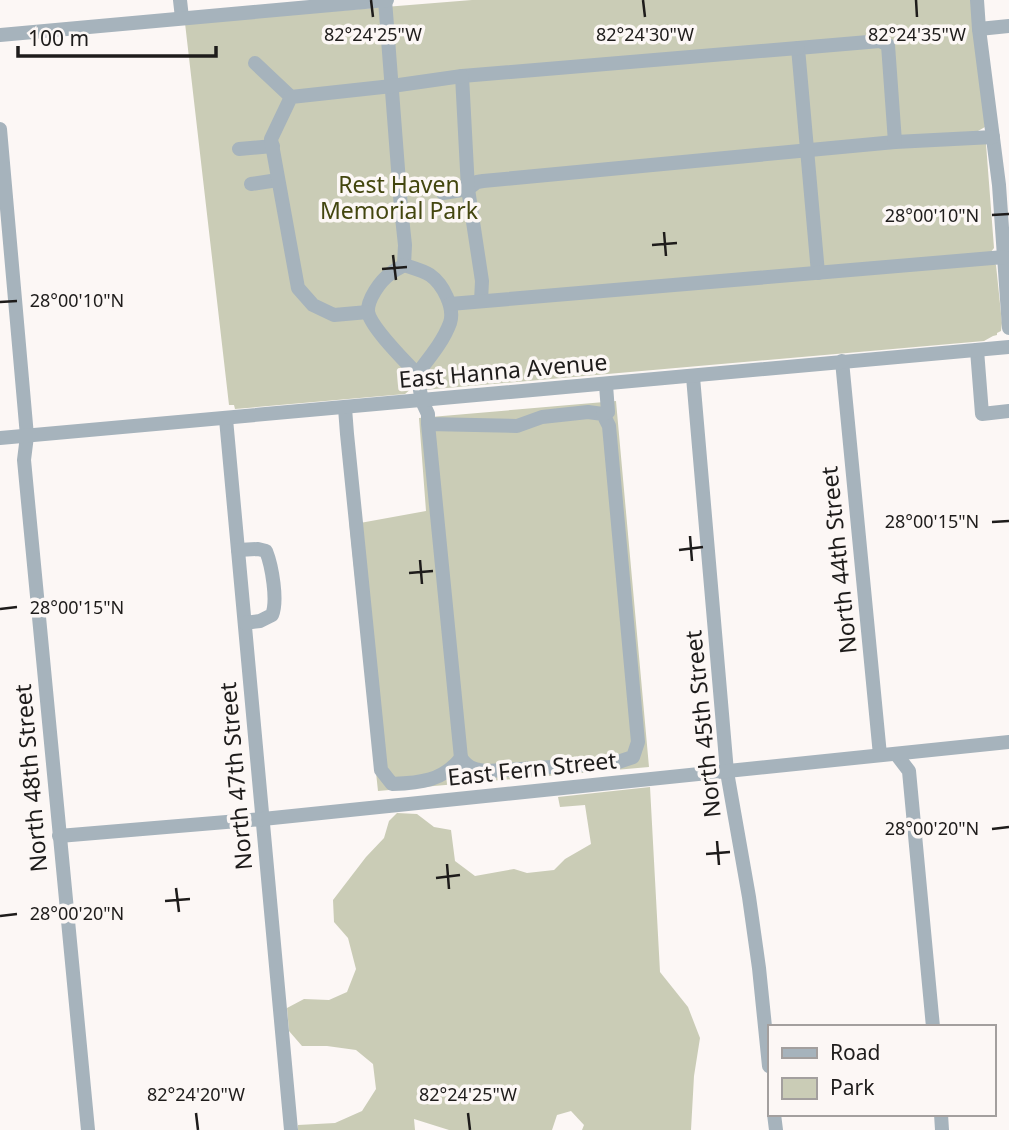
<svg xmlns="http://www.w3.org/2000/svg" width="1009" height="1130" viewBox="0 0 1009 1130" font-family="'Noto Sans',sans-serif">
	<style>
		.green { fill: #caccb6 }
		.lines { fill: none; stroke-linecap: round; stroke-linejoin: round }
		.minor { stroke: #a6b3bc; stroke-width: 14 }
		.ticks { fill: none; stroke: #1e1c1b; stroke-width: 2.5 }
		.labels { text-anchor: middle; stroke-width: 7; stroke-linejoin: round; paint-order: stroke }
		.park-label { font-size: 23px; fill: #43460f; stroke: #fcf7f5 }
		.street-label { font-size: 23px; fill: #1e1c1b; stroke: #fcf7f5 }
		.ticks-label { font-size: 18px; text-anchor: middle; fill: #1e1c1b; stroke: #fcf7f5; stroke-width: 7; stroke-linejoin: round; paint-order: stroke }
	</style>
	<rect width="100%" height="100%" fill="#fcf7f5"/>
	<g class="green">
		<polygon points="472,0 972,0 985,127 978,131 986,144 994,248 990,253 993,262 996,265 1002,323 1001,331 997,333 997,335 993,336 984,341 424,390 423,387 412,388 405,394 235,409 234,405 229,405 185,23"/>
		<polygon points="616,401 649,767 378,791 349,521 360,523 426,511 419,418"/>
		<polygon points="650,787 660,972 688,1007 700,1038 694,1076 691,1130 582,1130 584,1125 571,1111 557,1115 552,1130 449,1130 414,1119 415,1130 298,1130 298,1125 335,1123 362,1111 376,1089 373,1064 356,1050 327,1046 302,1046 289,1031 287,1008 304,999 329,1000 347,992 356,969 348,938 334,922 333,900 366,857 384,838 389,821 397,813 417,814 434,827 451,830 455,861 475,876 514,869 527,873 554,870 565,859 591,844 585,805 560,807 558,797"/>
	</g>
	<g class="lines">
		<g class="minor">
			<polyline points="180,0 182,18"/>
			<path d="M385 0 401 208 405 245 404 265C413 268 422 270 430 275 443 284 455 308 450 323 443 342 429 358 417 374L422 401 428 414V424L461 758C469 769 476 770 488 771L615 763 633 757 638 742 609 426 603 414 588 412 542 417 517 426 428 424"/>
			<polyline points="977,0 979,29 999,185 1009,328"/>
			<polyline points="979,29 1009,26"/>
			<polyline points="0,35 387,0"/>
			<polyline points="255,63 291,97"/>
			<polyline points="0,129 27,436 24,460 88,1130"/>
			<polyline points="239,149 273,146"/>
			<polyline points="251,184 278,180"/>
			<polyline points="443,193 468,189 477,182 483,181 895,142 993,137"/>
			<path d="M404 265C400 268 394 270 390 274 380 281 367 300 368 312 371 328 406 362 417 374"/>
			<polyline points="818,273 798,48 880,41 888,45 895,142"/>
			<polyline points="481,301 482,281 468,189 462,76 798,48"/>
			<polyline points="450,304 1004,257"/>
			<polyline points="368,312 334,315 313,305 298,288 271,139 291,97 392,86 462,76"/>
			<polyline points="977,350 982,414 1009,411"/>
			<polyline points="842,361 880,755"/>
			<polyline points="693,377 727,772 749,897 759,968 769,1066"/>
			<path d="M345 408 347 434 381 770 392 784C420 783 443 781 461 758"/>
			<polyline points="603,414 608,412 606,385"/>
			<polyline points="226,419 291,1130"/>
			<polyline points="0,438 1009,347"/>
			<path d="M238 550 258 549 266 551C272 566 278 601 272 615L260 621 245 623"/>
			<polyline points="896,754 909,771 933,1027"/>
			<polyline points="59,836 263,819 1009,742"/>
			<polyline points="774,1114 776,1130"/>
			<polyline points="941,1114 942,1130"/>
		</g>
	</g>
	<path class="ticks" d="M371 0 373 17M643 0 645 17M916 0 917 17M992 215 1009 214M664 232 666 256M652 245 677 243M393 255 396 280M382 269 407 267M0 302 17 301M992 522 1009 521M690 536 692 561M679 550 703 547M420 560 422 584M409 573 433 571M0 609 17 607M992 829 1009 827M717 841 719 865M706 854 730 852M447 864 449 889M436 878 460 875M176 888 179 912M165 901 190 899M0 916 17 914M196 1113 198 1130M468 1113 470 1130"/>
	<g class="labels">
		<g class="park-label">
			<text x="399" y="193">Rest Haven<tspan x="399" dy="26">Memorial Park</tspan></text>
		</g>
		<g class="street-label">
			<text transform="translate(503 371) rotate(-5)" y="8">East Hanna Avenue</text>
			<text transform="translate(839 560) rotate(-96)" y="8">North 44th Street</text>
			<text transform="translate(703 724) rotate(-96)" y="8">North 45th Street</text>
			<text transform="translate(532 769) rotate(-6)" y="8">East Fern Street</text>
			<text transform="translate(236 776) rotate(-95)" y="8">North 47th Street</text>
			<text transform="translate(31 778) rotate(-95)" y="8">North 48th Street</text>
		</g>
	</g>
	<g class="ticks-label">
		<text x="373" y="41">82°24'25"W</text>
		<text x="645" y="41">82°24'30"W</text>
		<text x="917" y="41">82°24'35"W</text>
		<text x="932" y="222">28°00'10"N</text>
		<text x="77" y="307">28°00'10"N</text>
		<text x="932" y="528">28°00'15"N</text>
		<text x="77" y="614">28°00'15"N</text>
		<text x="932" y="835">28°00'20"N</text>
		<text x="77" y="920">28°00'20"N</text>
		<text x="196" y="1101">82°24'20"W</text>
		<text x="468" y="1101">82°24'25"W</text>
	</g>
	<rect x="768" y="1025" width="228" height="91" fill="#fcf7f5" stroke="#a39f9e" stroke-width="2"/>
	<rect x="782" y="1048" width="35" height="10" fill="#a6b3bc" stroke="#a39f9e" stroke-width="2"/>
	<text x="830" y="1060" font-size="21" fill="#1e1c1b">Road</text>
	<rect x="782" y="1078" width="35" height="21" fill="#caccb6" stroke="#a39f9e" stroke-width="2"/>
	<text x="830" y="1095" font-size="21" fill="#1e1c1b">Park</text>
	<path d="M18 46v10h198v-10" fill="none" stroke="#1e1c1b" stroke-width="3.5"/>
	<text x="28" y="46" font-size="21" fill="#1e1c1b" stroke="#fcf7f5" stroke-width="5" paint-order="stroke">100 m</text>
</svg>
